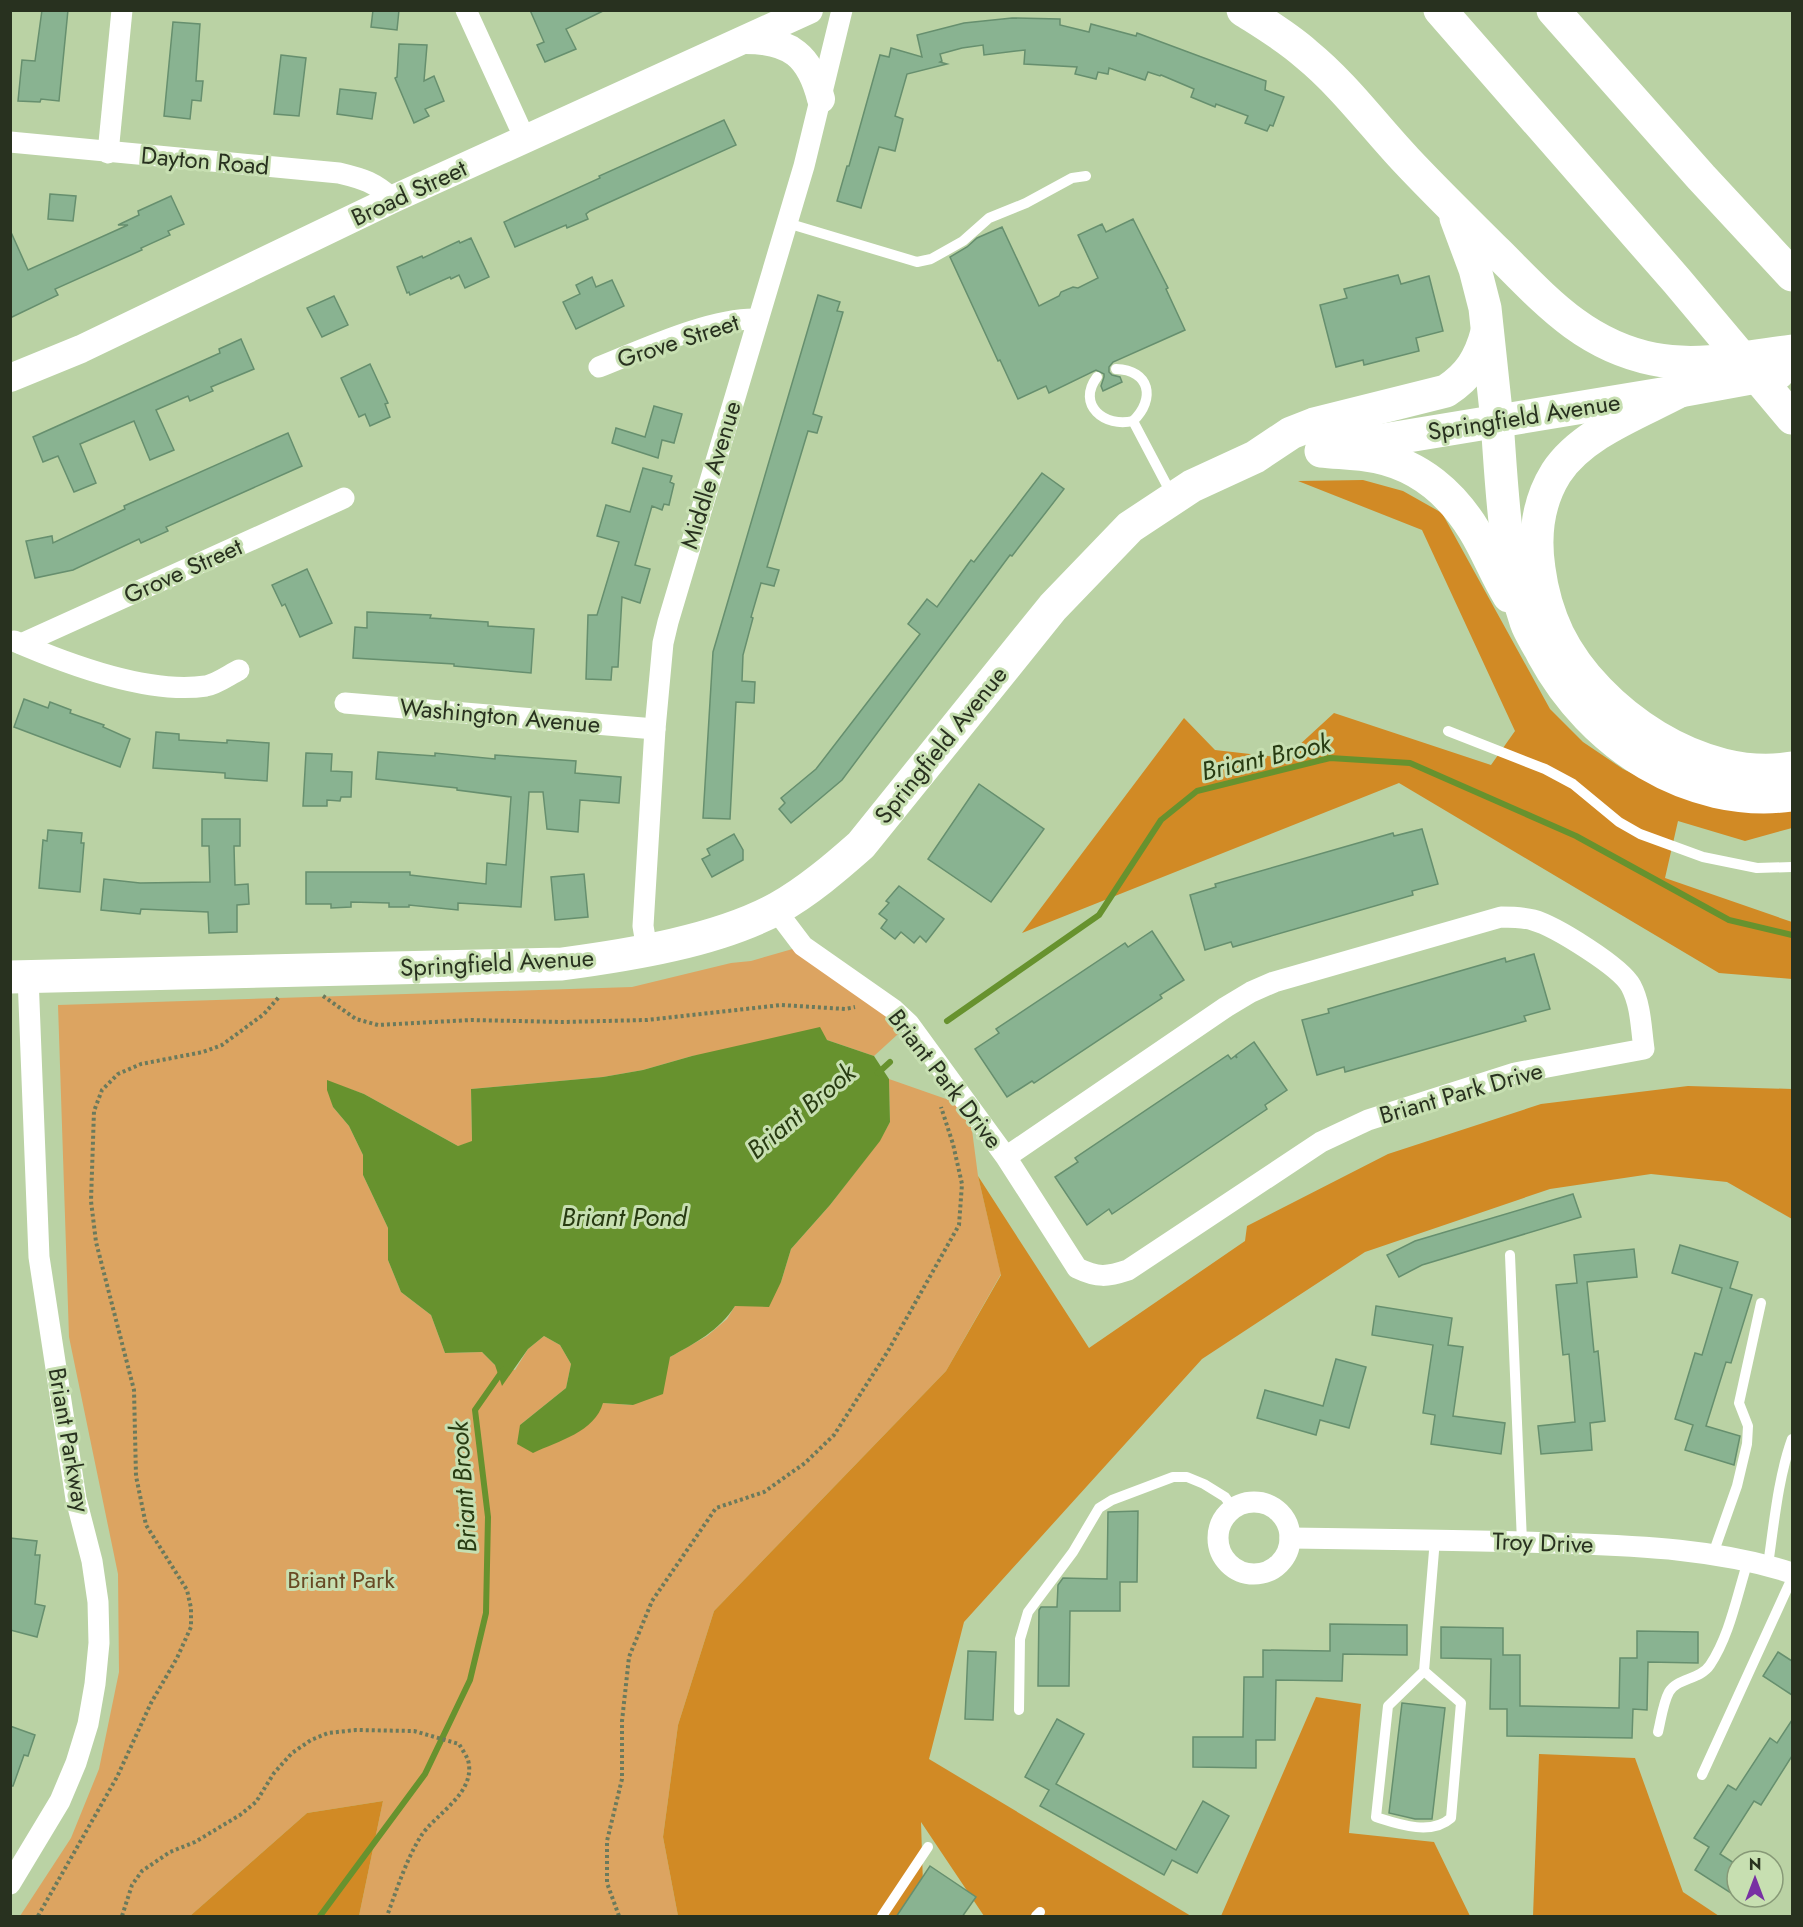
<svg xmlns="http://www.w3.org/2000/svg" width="1803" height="1927" viewBox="0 0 1803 1927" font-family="Jost,sans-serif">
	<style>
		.green { fill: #dca461 }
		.forest { fill: #d18a25 }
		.water { fill: #67922e }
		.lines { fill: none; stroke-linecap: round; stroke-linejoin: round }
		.stream { stroke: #67922e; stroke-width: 6 }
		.building { fill: #89b391; stroke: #668f6e; stroke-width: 1.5 }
		.path { stroke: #6b7a5c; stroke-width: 4; stroke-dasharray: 3 3; stroke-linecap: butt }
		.service { stroke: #fff; stroke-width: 10 }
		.minor { stroke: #fff; stroke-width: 21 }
		.secondary { stroke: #fff; stroke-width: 28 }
		.primary { stroke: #fff; stroke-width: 33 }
		.motorway { stroke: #fff; stroke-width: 33 }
		.labels { text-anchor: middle; stroke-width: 6; stroke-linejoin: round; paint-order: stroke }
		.street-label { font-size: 24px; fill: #28311f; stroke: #c7dfb1 }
		.park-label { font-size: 24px; fill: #684924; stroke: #c7dfb1 }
		.water-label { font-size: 26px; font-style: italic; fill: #283b12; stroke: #c7dfb1 }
	</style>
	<rect width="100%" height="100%" fill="#bad2a4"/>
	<polygon class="green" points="803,946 909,1024 874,1056 827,1040 692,1056 643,1070 603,1077 471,1089 472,1142 458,1146 364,1094 327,1081 333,1107 349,1126 363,1155 363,1175 388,1228 388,1260 401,1292 431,1315 445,1353 482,1352 495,1365 515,1370 528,1349 544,1336 560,1345 571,1364 566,1388 520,1425 603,1403 633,1405 670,1357 707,1336 727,1319 735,1306 781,1282 791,1249 830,1205 880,1140 890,1122 889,1079 969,1107 978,1176 1001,1274 946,1371 714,1611 678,1725 663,1837 678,1916 359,1916 383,1801 307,1813 190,1916 20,1916 71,1838 99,1769 119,1672 118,1574 69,1337 58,1005 632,987 731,963 751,961"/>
	<g class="forest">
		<polygon points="1363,480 1403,491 1442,513 1550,709 1583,742 1623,769 1670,792 1792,811 1792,828 1745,841 1678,821 1665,878 1792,922 1792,979 1719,973 1399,783 1022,933 1184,718 1215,750 1285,758 1334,713 1491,765 1515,731 1422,530 1298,481"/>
		<polygon points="1688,1086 1792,1089 1792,1219 1727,1182 1651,1174 1550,1189 1365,1252 1202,1359 964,1622 929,1759 1191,1916 984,1916 921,1822 924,1916 678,1916 663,1837 678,1725 714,1611 946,1371 1001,1275 978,1176 1089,1348 1245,1241 1247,1226 1388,1154 1541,1104"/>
		<polygon points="1316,1697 1361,1704 1349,1833 1434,1842 1470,1916 1221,1916"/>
		<polygon points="1539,1754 1635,1758 1683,1892 1719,1916 1533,1916"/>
		<polygon points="383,1801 359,1916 190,1916 307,1813"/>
	</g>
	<path class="water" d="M820 1027 827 1040 874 1056 889 1079 890 1122 880 1141 830 1205 791 1249 781 1282 769 1307 735 1306C719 1331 695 1343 670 1357L663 1394 633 1405 603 1403C595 1432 558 1441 533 1453L517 1444 520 1425 566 1388 571 1364 560 1345 544 1336 528 1349 502 1386 495 1365 482 1352 445 1353 431 1315 401 1292 388 1260V1228L363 1175V1155L349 1126 333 1107 327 1090V1080L364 1094 458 1146 472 1141 471 1089 603 1077 643 1070 692 1056Z"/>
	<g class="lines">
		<g class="stream">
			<polyline points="947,1021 1099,915 1161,820 1197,791 1330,758 1410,763 1576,836 1729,920 1792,935"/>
			<polyline points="878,1073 890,1062"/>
			<polyline points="320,1916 425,1774 470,1680 486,1613 488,1517 475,1410 503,1370"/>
		</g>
	</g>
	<g class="building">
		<polygon points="42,10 68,10 59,101 41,99 40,102 18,101 22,60 35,61"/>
		<polygon points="373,10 399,10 397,30 371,27"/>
		<polygon points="530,10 605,10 566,29 576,49 545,62 537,45 544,42"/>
		<polygon points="1012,18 1060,19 1060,25 1089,32 1091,24 1136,36 1137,33 1266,81 1265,90 1284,97 1273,126 1270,125 1267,131 1245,123 1248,116 1216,104 1215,107 1191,97 1194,89 1161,75 1160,76 1148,72 1145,80 1109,68 1108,74 1098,72 1096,79 1075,74 1077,67 1024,64 1025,50 984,55 983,45 962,48 940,54 942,61 940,62 947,64 907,74 895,116 903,119 895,151 879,147 861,208 837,201 847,166 849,166 880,55 889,57 891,48 922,57 917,35 964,23"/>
		<polygon points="173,22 200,24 196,81 203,81 201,101 192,100 190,119 164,116"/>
		<polygon points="399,44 427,45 424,81 434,76 444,101 425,109 429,116 414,123 395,78 397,77"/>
		<polygon points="281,55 306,58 299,116 274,114"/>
		<polygon points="340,89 376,93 372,119 337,114"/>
		<polygon points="724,120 736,145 590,211 586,214 588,219 567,228 566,225 515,247 504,222 600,178 599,176"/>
		<polygon points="50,194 76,196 73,221 48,219"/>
		<polygon points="171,196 184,224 168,231 170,235 141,248 142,250 55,289 58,295 10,318 10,230 28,270 128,225 118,225 139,215 138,211"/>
		<polygon points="1133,219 1168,288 1166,289 1185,330 1113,362 1109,367 1109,372 1112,375 1120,377 1122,382 1103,391 1101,386 1104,377 1104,374 1096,370 1049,393 1046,386 1018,399 1000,360 998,361 950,257 967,247 977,238 1002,227 1039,306 1059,296 1061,292 1073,287 1078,288 1098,278 1078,235 1102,224 1106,232"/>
		<polygon points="471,238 489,277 465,288 459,275 451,279 450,277 410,295 409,292 407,293 397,267 422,256 423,258 459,241 460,243"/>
		<polygon points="1398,275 1401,284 1429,276 1443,331 1416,338 1419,351 1364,365 1363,360 1336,367 1320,305 1347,298 1344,289"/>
		<polygon points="592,277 596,287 612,280 624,306 576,329 563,302 580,294 576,285"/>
		<polygon points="818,295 840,302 837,311 843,312 813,414 822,417 817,433 808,431 767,567 779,570 774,586 761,583 751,617 753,618 743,655 742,681 755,682 754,703 736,702 730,819 703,818 713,652"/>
		<polygon points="334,296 348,325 322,337 307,308"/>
		<polygon points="241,339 254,369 211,387 213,391 190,401 188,396 156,410 174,450 150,460 134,421 80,444 96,483 74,492 58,456 43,462 33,437 220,353 219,349"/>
		<polygon points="370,364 388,403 385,404 390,417 370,426 365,414 359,417 341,378"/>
		<polygon points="654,406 682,414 674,443 662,440 658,458 612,443 616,428 645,437"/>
		<polygon points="288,433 302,466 166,527 168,531 141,543 139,539 73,570 35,578 26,541 52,536 53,543 125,509 124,506"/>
		<polygon points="643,468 672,476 670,482 674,484 669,505 664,504 662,510 652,506 635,565 650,569 640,603 622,597 618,667 612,667 611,680 586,679 588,615 597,615 619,542 597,536 606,505 630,512"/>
		<polygon points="1042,473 1064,489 1012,556 1010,555 842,780 791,823 779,809 785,803 781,798 816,769 920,634 908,624 927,599 937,607 968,564 971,560 974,562"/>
		<polygon points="307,569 332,623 300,637 285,604 282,606 272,585"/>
		<polygon points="367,612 431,615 430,618 488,622 488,626 534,629 531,673 454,666 454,664 353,658 355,627 367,628"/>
		<polygon points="24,699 48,708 50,702 71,710 70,713 104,725 103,727 130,739 120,767 14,727"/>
		<polygon points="156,732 179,734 179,740 227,743 227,740 269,743 267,781 225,778 225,773 153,768"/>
		<polygon points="378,752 435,756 435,753 495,759 495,755 576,761 575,773 621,777 619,803 580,800 578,832 547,829 543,792 529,792 521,907 458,903 458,910 409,905 409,907 389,907 389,903 351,902 351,907 331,908 331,904 306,904 306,872 410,872 410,875 486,884 487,863 506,865 511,797 457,790 457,788 376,779"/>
		<polygon points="306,753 332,754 331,771 352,772 351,797 341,797 340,801 327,800 327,806 303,806"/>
		<polygon points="979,784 1044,829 991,902 928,859"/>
		<polygon points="202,819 240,819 240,846 234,846 235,885 248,884 249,904 237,905 237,932 209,933 208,912 141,909 140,914 101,910 104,879 140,883 210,882 209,846 202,846"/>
		<polygon points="1422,829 1438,884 1412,891 1413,895 1233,947 1231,942 1205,950 1190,895 1216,887 1215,884 1393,833 1394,836"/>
		<polygon points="48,830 82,833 81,843 84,843 80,892 39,888 43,840 47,841"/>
		<polygon points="734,834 743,850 743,860 712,877 702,859 710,855 707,849"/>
		<polygon points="584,874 588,917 555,920 551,877"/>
		<polygon points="899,886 944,919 926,942 920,936 914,943 901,932 895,939 881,928 887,920 879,914 889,903 886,901"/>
		<polygon points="1152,931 1184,980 1160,995 1162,998 1034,1083 1032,1081 1007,1097 975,1049 999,1033 996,1029 1125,943 1128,947"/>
		<polygon points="1534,954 1550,1009 1524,1016 1526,1021 1345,1072 1344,1067 1317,1075 1302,1020 1329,1013 1328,1009 1505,958 1506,962"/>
		<polygon points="1254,1042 1287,1090 1265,1105 1267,1109 1112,1214 1109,1209 1087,1225 1055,1177 1078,1162 1075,1158 1228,1055 1231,1059 1235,1056 1237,1058 1236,1055"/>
		<polygon points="1573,1194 1581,1217 1422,1265 1399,1277 1387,1255 1415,1241"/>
		<polygon points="1680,1245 1738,1262 1730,1288 1752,1295 1731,1363 1726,1362 1706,1426 1740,1436 1734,1465 1685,1450 1693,1425 1675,1419 1695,1353 1702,1355 1722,1288 1672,1273"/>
		<polygon points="1634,1249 1637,1277 1587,1282 1594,1352 1598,1351 1605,1421 1590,1423 1592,1450 1541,1454 1538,1426 1575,1422 1569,1354 1563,1355 1556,1285 1577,1283 1574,1255"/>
		<polygon points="1376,1306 1452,1318 1448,1345 1463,1347 1453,1416 1505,1423 1501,1454 1431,1444 1435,1415 1423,1413 1433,1345 1372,1335"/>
		<polygon points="1336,1359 1366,1367 1349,1428 1320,1420 1316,1435 1257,1418 1265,1390 1323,1406"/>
		<polygon points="1138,1511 1137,1582 1120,1582 1120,1611 1070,1611 1069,1686 1038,1686 1039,1610 1041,1607 1057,1607 1058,1585 1063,1578 1107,1579 1108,1512"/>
		<polygon points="10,1538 37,1541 35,1555 40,1555 35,1604 45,1606 37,1637 10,1630"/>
		<polygon points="1330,1624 1407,1625 1407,1655 1343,1654 1342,1681 1276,1680 1275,1740 1256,1740 1256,1768 1193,1767 1193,1737 1243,1737 1244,1677 1263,1677 1263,1650 1330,1651"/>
		<polygon points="1441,1627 1503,1628 1503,1655 1520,1655 1520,1706 1619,1708 1620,1658 1637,1658 1637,1631 1698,1632 1698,1663 1648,1662 1647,1710 1633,1709 1632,1738 1507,1736 1507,1709 1490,1709 1491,1659 1441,1658"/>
		<polygon points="968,1651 996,1652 993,1720 965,1719"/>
		<polygon points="1778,1652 1792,1661 1792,1695 1763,1676"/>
		<polygon points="1402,1703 1445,1708 1432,1819 1415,1819 1389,1813"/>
		<polygon points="1057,1719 1084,1734 1056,1784 1176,1850 1203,1801 1229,1816 1197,1873 1172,1860 1164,1875 1040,1806 1049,1790 1025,1777"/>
		<polygon points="1792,1720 1792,1756 1761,1805 1754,1801 1720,1854 1737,1865 1737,1897 1695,1870 1709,1847 1694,1838 1728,1785 1736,1790 1770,1738 1777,1743"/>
		<polygon points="10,1726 35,1735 28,1756 24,1755 13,1786 10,1786"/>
		<polygon points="930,1866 976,1897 962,1917 896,1917"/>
	</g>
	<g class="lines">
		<g class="path">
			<polyline points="323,996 356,1019 378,1025 471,1020 563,1022 647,1020 781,1005 845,1009 855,1007"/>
			<polyline points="38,1916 117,1777 151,1703 177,1658 191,1627 191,1608 187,1590 146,1525 136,1476 134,1390 96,1242 91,1201 94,1111 102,1090 118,1074 141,1064 203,1052 222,1045 264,1014 279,997"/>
			<path d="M122 1916 132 1885 142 1871 170 1852 195 1842 240 1815 256 1802 274 1773 292 1753 311 1740 328 1733 356 1730 414 1731 459 1744C462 1749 466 1755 468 1760 477 1793 435 1814 421 1836 406 1860 397 1889 387 1916"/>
			<polyline points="619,1916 607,1883 607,1841 622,1779 622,1721 629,1657 652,1601 716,1508 764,1492 805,1463 834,1435 888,1351 959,1225 962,1184 953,1144 941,1107"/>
		</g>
		<g class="service">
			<polyline points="787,223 917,262 931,259 963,241 989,218 1026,203 1072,178 1086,176"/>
			<path d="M1116 369C1150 370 1156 399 1133 421L1172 495"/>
			<path d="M1097 377C1076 405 1105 428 1133 421"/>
			<polyline points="1448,731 1545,769 1573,784 1619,822 1640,834 1703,857 1757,868 1792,867"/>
			<polyline points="1510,1255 1522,1542"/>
			<polyline points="1713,1554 1737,1486 1747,1444 1748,1426 1739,1403 1761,1303"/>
			<path d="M1768 1565C1774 1524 1778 1478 1792 1439"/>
			<path d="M1424 1671 1461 1703 1451 1818C1431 1836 1398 1824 1376 1817L1388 1706 1424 1671 1435 1539"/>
			<polyline points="1019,1710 1020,1639 1028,1612 1073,1552 1099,1508 1112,1500 1173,1477 1187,1477 1204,1484 1225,1497 1233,1508"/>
			<path d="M1658 1732C1661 1720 1663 1703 1669 1692 1677 1678 1700 1680 1710 1665 1730 1635 1737 1595 1748 1561"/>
			<polyline points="1702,1775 1792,1578"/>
			<polyline points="882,1916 928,1847"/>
			<polyline points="1036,1916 1040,1912"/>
		</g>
		<g class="minor">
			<polyline points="466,10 525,139"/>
			<path d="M10 142 339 173C364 179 374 182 393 199"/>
			<polyline points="108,153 122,10"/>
			<path d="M599 367C642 350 712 317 758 319"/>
			<path d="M14 641C67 664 148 695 206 686 217 684 229 675 239 670"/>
			<polyline points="21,644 344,498"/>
			<polyline points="345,703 655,729"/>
			<path d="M775 909 803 946 893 1009 909 1024 1006 1157 1077 1268C1098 1278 1107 1277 1128 1270L1321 1142 1368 1120 1515 1073 1644 1049C1641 1028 1641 1005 1631 986 1621 967 1555 926 1533 920 1522 917 1512 917 1501 917L1274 982 1251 992 1226 1007 1006 1157"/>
			<polyline points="647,950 643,926 655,729 663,643 668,622 804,166 842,10"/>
			<circle cx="1254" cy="1538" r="36"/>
			<path d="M1290 1538C1378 1539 1466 1540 1554 1543 1635 1546 1715 1548 1792 1573"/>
			<polyline points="10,1884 60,1801 76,1763 88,1724 95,1684 99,1643 98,1602 92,1561 76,1499 39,1257 28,976"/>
		</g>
		<g class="secondary">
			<path d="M745 40C791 40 810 56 821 99"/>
			<polyline points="10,378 81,349 393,199 809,10"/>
		</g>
		<g class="primary">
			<path d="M1243 10C1265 24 1287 37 1306 54 1344 85 1373 125 1406 160 1436 192 1467 222 1498 253 1545 300 1584 345 1653 359 1698 368 1747 357 1792 351"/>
			<polyline points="1456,218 1475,269 1485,308 1497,421"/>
			<polyline points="1335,448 1680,391 1778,373"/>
			<path d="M10 977 562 964C629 955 718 941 778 908 808 891 835 868 861 845L1053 607 1130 527 1192 486 1255 457 1291 433 1314 424 1446 391C1469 376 1480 359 1487 332"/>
		</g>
		<g class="motorway">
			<polyline points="1440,10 1677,281 1792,418"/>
			<polyline points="1553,10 1701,177 1792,275"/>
			<path d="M1680 391C1639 413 1582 433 1556 473 1538 502 1534 536 1539 569 1542 592 1548 613 1558 634 1597 713 1703 784 1792 768"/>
			<path d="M1497 421C1502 488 1504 558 1526 622 1530 634 1538 644 1543 655 1591 744 1689 809 1792 795"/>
			<path d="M1321 451C1339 453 1359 453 1377 457 1420 466 1452 494 1474 530 1487 551 1496 575 1509 596"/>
		</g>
	</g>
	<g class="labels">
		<g class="street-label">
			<text transform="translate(205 161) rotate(5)" y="8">Dayton Road</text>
			<text transform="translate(409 193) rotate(-25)" y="8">Broad Street</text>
			<text transform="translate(678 341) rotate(-18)" y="8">Grove Street</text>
			<text transform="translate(1524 417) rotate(-9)" y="8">Springfield Avenue</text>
			<text transform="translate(711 475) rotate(-73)" y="8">Middle Avenue</text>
			<text transform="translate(183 571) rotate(-24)" y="8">Grove Street</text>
			<text transform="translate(500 716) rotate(5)" y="8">Washington Avenue</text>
			<text transform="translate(941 745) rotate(-51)" y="8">Springfield Avenue</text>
			<text transform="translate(497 963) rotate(-3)" y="8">Springfield Avenue</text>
			<text transform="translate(945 1079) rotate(52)" y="8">Briant Park Drive</text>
			<text transform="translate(1461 1093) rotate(-16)" y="8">Briant Park Drive</text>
			<text transform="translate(69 1440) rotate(80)" y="8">Briant Parkway</text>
			<text transform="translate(1543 1543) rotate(2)" y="8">Troy Drive</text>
		</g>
		<g class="park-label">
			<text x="341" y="1588">Briant Park</text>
		</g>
		<g class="water-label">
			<text transform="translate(1266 757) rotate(-13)" y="9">Briant Brook</text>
			<text transform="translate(801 1111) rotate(-40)" y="9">Briant Brook</text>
			<text x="624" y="1226">Briant Pond</text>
			<text transform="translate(463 1487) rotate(-94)" y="9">Briant Brook</text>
		</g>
	</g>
	<rect width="1803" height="1927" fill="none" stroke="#28311f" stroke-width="24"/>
	<g transform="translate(1755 1879)"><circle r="28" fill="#c7dfb1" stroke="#879977" stroke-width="1.5"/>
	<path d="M0-4.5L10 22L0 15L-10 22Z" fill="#7830a3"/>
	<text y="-9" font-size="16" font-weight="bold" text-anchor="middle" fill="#28311f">N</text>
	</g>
</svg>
